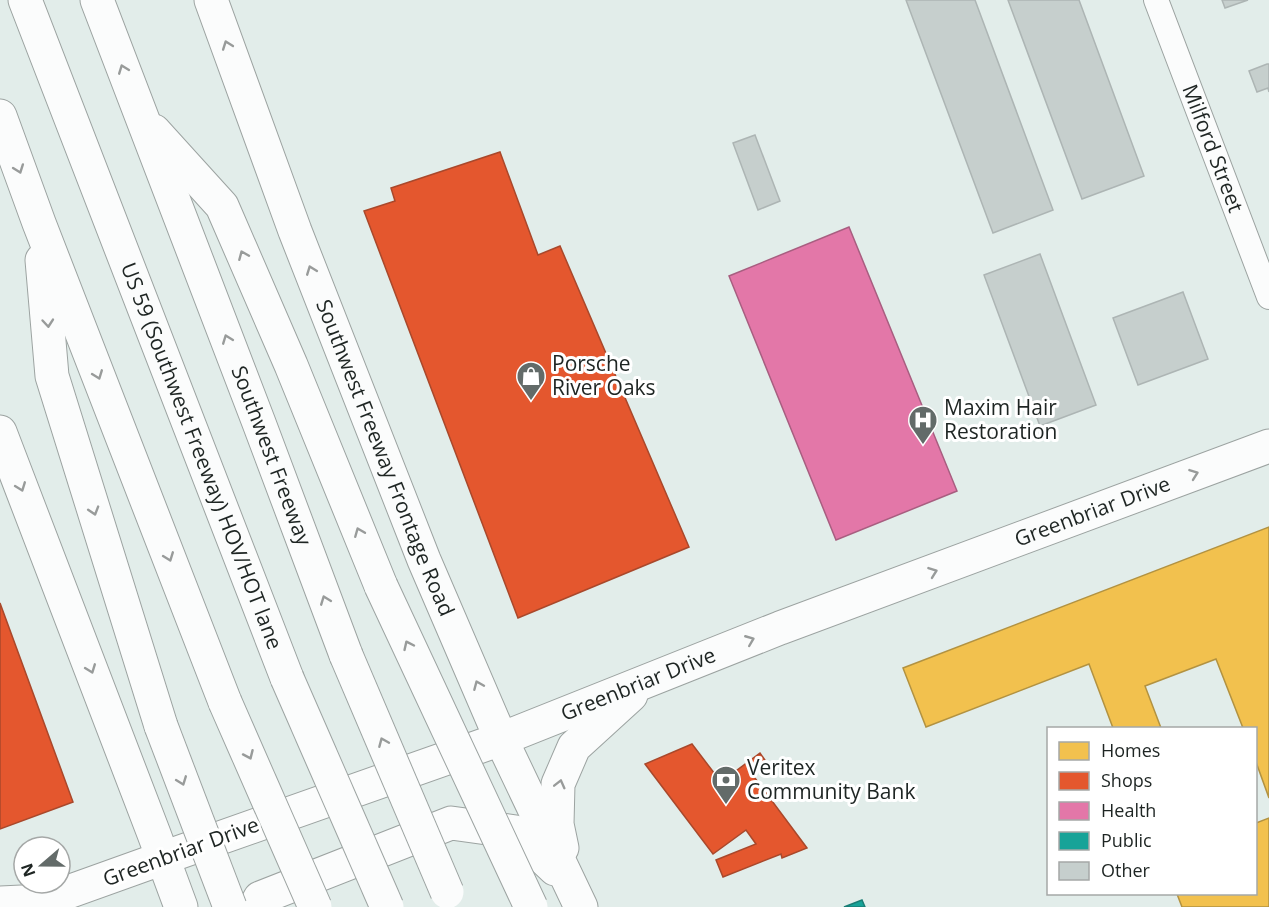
<svg xmlns="http://www.w3.org/2000/svg" width="1269" height="907" viewBox="0 0 1269 907" font-family="'Open Sans',sans-serif">
	<style>
		.homes { fill: #f2c14e; stroke: #b29241; stroke-width: 1.5 }
		.shops { fill: #e4572e; stroke: #a9482b; stroke-width: 1.5 }
		.health { fill: #e377a8; stroke: #a85e80; stroke-width: 1.5 }
		.public { fill: #17a398; stroke: #197d75; stroke-width: 1.5 }
		.building { fill: #c6cfcd; stroke: #adb5b4; stroke-width: 1.5 }
		.lines { fill: none; stroke-linecap: round; stroke-linejoin: round }
		.minor-casing { stroke: #9ca3a1; stroke-width: 26 }
		.secondary-casing { stroke: #9ca3a1; stroke-width: 35 }
		.primary-casing { stroke: #9ca3a1; stroke-width: 35 }
		.motorway-casing { stroke: #9ca3a1; stroke-width: 35 }
		.minor { stroke: #fbfcfc; stroke-width: 24 }
		.secondary { stroke: #fbfcfc; stroke-width: 33 }
		.primary { stroke: #fbfcfc; stroke-width: 33 }
		.motorway { stroke: #fbfcfc; stroke-width: 33 }
		.motorway-bridge-casing { stroke: #9ca3a1; stroke-width: 35; stroke-linecap: butt }
		.motorway-bridge { stroke: #fbfcfc; stroke-width: 33 }
		.oneway { stroke: #989b9a }
		.labels { text-anchor: middle; stroke-width: 6; stroke-linejoin: round; paint-order: stroke }
		.street-label { font-size: 21px; fill: #1e2523; stroke: #fff }
		.poi-label { font-size: 21px; fill: #1e2523; stroke: #fff; text-anchor: start }
	</style>
	<rect width="100%" height="100%" fill="#e2edea"/>
	<g class="homes">
		<polygon points="1269,527 1269,798 1256,762 1256,728 1243,728 1216,659 1145,686 1161,728 1113,728 1089,664 926,727 903,668"/>
		<polygon points="1269,818 1269,907 1182,907 1177,894 1256,894 1256,823"/>
	</g>
	<g class="shops">
		<polygon points="500,152 538,255 560,246 689,547 518,618 364,211 395,201 391,188"/>
		<polygon points="0,603 73,802 0,829"/>
		<polygon points="692,744 721,782 760,753 767,763 752,774 807,848 782,858 781,854 723,877 716,860 756,844 746,830 713,854 645,764"/>
	</g>
	<polygon class="health" points="849,227 957,491 836,540 729,276"/>
	<polygon class="public" points="862,900 865,907 844,907"/>
	<g class="building">
		<polygon points="906,0 975,0 1053,210 993,233"/>
		<polygon points="1008,0 1079,0 1144,176 1082,199"/>
		<polygon points="1222,0 1248,0 1225,8"/>
		<polygon points="1267,64 1269,64 1269,92 1268,88 1257,92 1249,71"/>
		<polygon points="755,135 780,201 758,210 733,143"/>
		<polygon points="1040,254 1096,405 1040,426 984,275"/>
		<polygon points="1183,292 1208,359 1138,385 1113,318"/>
	</g>
	<g class="lines">
		<g class="minor-casing">
			<g id="minor">
				<path id="s1" d="M1156 0 1269 297"/>
			</g>
		</g>
		<g class="secondary-casing">
			<g id="secondary">
				<path id="s2" d="M211 0 295 231 424 560 501 739 581 907"/>
				<polyline points="0,432 154,834 181,907"/>
				<polyline points="562,848 557,824 558,784 574,747 631,695"/>
				<path id="s3" d="M163 858 501 739 780 628 1269 446"/>
				<polyline points="255,907 260,898 451,823 516,832 555,869"/>
			</g>
		</g>
		<g class="primary-casing">
			<polyline id="primary" points="0,903 43,901 163,858"/>
		</g>
		<g class="motorway-casing">
			<g id="motorway">
				<path id="s4" d="M25 0 287 678"/>
				<path id="s5" d="M97 0 259 423 346 655"/>
				<polyline points="0,116 39,223 225,702"/>
				<polyline points="154,131 222,206 291,365 381,586"/>
				<polyline points="42,260 52,376 161,726"/>
			</g>
		</g>
		<use href="#minor" class="minor"/>
		<use href="#secondary" class="secondary"/>
		<use href="#primary" class="primary"/>
		<use href="#motorway" class="motorway"/>
		<g class="motorway-bridge-casing">
			<g id="motorway-bridge">
				<polyline points="381,586 531,907"/>
				<polyline points="346,655 447,892"/>
				<polyline points="287,678 387,907"/>
				<polyline points="225,702 315,907"/>
				<polyline points="161,726 230,907"/>
			</g>
		</g>
		<use href="#motorway-bridge" class="motorway-bridge"/>
	</g>
	<defs><path id="oneway-chevron" d="M-2-3.5L2.5 0L-2 3.5" fill="none" stroke-width="1.6" stroke-linecap="round" stroke-linejoin="round" transform="scale(1.5)"/></defs>
	<g class="oneway">
		<use href="#oneway-chevron" transform="translate(227 45) rotate(-110)"/>
		<use href="#oneway-chevron" transform="translate(123 69) rotate(-111)"/>
		<use href="#oneway-chevron" transform="translate(19 169) rotate(70)"/>
		<use href="#oneway-chevron" transform="translate(243 255) rotate(-113)"/>
		<use href="#oneway-chevron" transform="translate(311 270) rotate(-111)"/>
		<use href="#oneway-chevron" transform="translate(48 323) rotate(85)"/>
		<use href="#oneway-chevron" transform="translate(227 339) rotate(-111)"/>
		<use href="#oneway-chevron" transform="translate(98 375) rotate(69)"/>
		<use href="#oneway-chevron" transform="translate(1194 474) rotate(-20)"/>
		<use href="#oneway-chevron" transform="translate(21 487) rotate(69)"/>
		<use href="#oneway-chevron" transform="translate(94 511) rotate(73)"/>
		<use href="#oneway-chevron" transform="translate(359 532) rotate(-112)"/>
		<use href="#oneway-chevron" transform="translate(169 557) rotate(69)"/>
		<use href="#oneway-chevron" transform="translate(933 572) rotate(-20)"/>
		<use href="#oneway-chevron" transform="translate(325 600) rotate(-111)"/>
		<use href="#oneway-chevron" transform="translate(750 640) rotate(-22)"/>
		<use href="#oneway-chevron" transform="translate(408 645) rotate(-115)"/>
		<use href="#oneway-chevron" transform="translate(91 669) rotate(69)"/>
		<use href="#oneway-chevron" transform="translate(478 685) rotate(-113)"/>
		<use href="#oneway-chevron" transform="translate(383 742) rotate(-113)"/>
		<use href="#oneway-chevron" transform="translate(249 755) rotate(66)"/>
		<use href="#oneway-chevron" transform="translate(182 781) rotate(69)"/>
		<use href="#oneway-chevron" transform="translate(560 784) rotate(-76)"/>
	</g>
	<defs>
		<g id="shop-pin" transform="scale(1.5)"><path d="M0 17L-7.5 6A9.5 9.5 0 1 1 7.5 6Z" fill="#636b69" stroke="#fff"/><path d="M-5-2.5h2.3a2.7 3.5 0 0 1 5.4 0H5L5.5 6h-11ZM-1.5-2.5h3a1.5 2.3 0 0 0-3 0Z" fill="#fff"/></g>
		<g id="hospital-pin" transform="scale(1.5)"><path d="M0 17L-7.5 6A9.5 9.5 0 1 1 7.5 6Z" fill="#636b69" stroke="#fff"/><path d="M-5-5h3v3.5h4V-5h3V5h-3V1.5h-4V5h-3Z" fill="#fff"/></g>
		<g id="bank-pin" transform="scale(1.5)"><path d="M0 17L-7.5 6A9.5 9.5 0 1 1 7.5 6Z" fill="#636b69" stroke="#fff"/><path d="M-6-4H6V4H-6ZM0-2.3a2.3 2.3 0 1 0 0 4.6a2.3 2.3 0 1 0 0-4.6Z" fill="#fff"/></g>
	</defs>
	<g fill-rule="evenodd">
		<use href="#shop-pin" x="531" y="376"/>
		<use href="#hospital-pin" x="923" y="420"/>
		<use href="#bank-pin" x="726" y="780"/>
	</g>
	<g class="labels">
		<g class="street-label">
			<text dy="7" stroke="none"><textPath href="#s1" startOffset="159">Milford Street</textPath></text>
			<text dy="7" stroke="none"><textPath href="#s4" startOffset="489">US 59 (Southwest Freeway) HOV/HOT lane</textPath></text>
			<text dy="7" stroke="none"><textPath href="#s5" startOffset="488">Southwest Freeway</textPath></text>
			<text dy="7" stroke="none"><textPath href="#s2" startOffset="490">Southwest Freeway Frontage Road</textPath></text>
			<text dy="7" stroke="none"><textPath href="#s3" startOffset="992">Greenbriar Drive</textPath></text>
			<text dy="7" stroke="none"><textPath href="#s3" startOffset="506">Greenbriar Drive</textPath></text>
			<text transform="translate(181 852) rotate(-20)" y="7">Greenbriar Drive</text>
		</g>
		<g class="poi-label">
			<text x="552" y="371">Porsche<tspan x="552" dy="24">River Oaks</tspan></text>
			<text x="944" y="415">Maxim Hair<tspan x="944" dy="24">Restoration</tspan></text>
			<text x="747" y="775">Veritex<tspan x="747" dy="24">Community Bank</tspan></text>
		</g>
	</g>
	<rect x="1047" y="727" width="210" height="168" fill="#ffffff" stroke="#a5a8a7" stroke-width="1.5"/>
	<rect x="1059" y="742" width="30" height="18" fill="#f2c14e" stroke="#a5a8a7" stroke-width="1.5"/>
	<text x="1101" y="757" font-size="18" fill="#1e2523">Homes</text>
	<rect x="1059" y="772" width="30" height="18" fill="#e4572e" stroke="#a5a8a7" stroke-width="1.5"/>
	<text x="1101" y="787" font-size="18" fill="#1e2523">Shops</text>
	<rect x="1059" y="802" width="30" height="18" fill="#e377a8" stroke="#a5a8a7" stroke-width="1.5"/>
	<text x="1101" y="817" font-size="18" fill="#1e2523">Health</text>
	<rect x="1059" y="832" width="30" height="18" fill="#17a398" stroke="#a5a8a7" stroke-width="1.5"/>
	<text x="1101" y="847" font-size="18" fill="#1e2523">Public</text>
	<rect x="1059" y="862" width="30" height="18" fill="#c6cfcd" stroke="#a5a8a7" stroke-width="1.5"/>
	<text x="1101" y="877" font-size="18" fill="#1e2523">Other</text>
	<g transform="translate(42 865) rotate(250)"><circle r="28" fill="#ffffff" stroke="#a5a8a7" stroke-width="1.5"/>
	<path d="M0-4.5L10 22L0 15L-10 22Z" fill="#636b69"/>
	<text y="-9" font-size="16" font-weight="bold" text-anchor="middle" fill="#1e2523">N</text>
	</g>
</svg>
